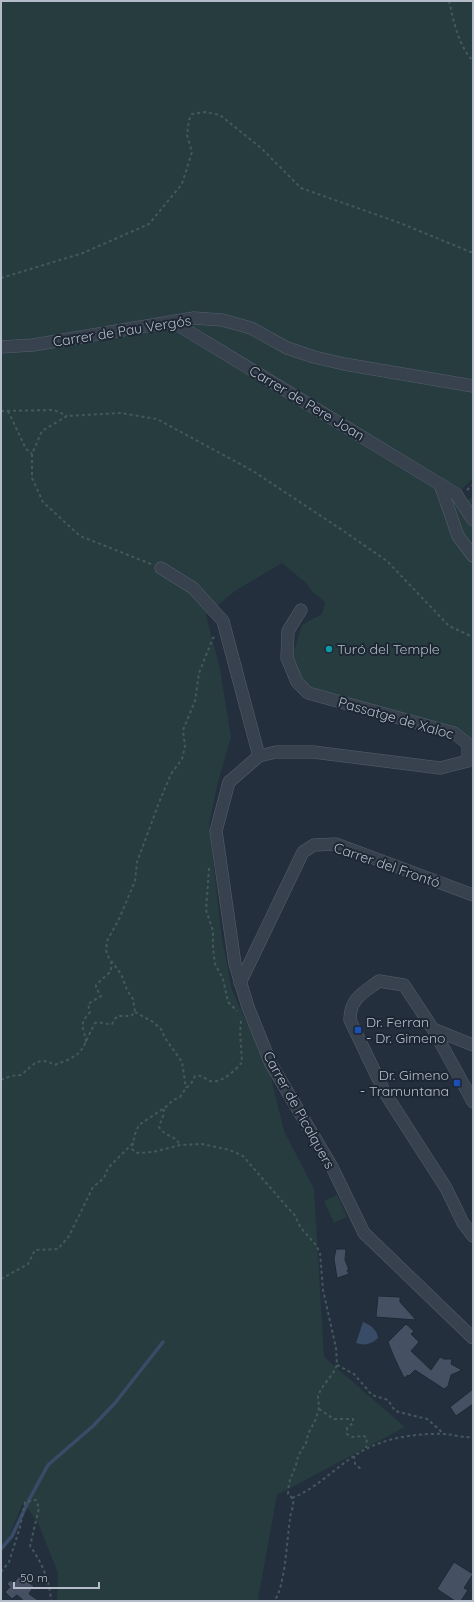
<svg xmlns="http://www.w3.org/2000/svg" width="474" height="1602" viewBox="0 0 474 1602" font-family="Quicksand,sans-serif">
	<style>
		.green { fill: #263c3f }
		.water { fill: #394c67 }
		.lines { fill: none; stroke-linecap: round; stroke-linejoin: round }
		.stream { stroke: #394c67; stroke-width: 3.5 }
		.building { fill: #455162; stroke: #1f2835 }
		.street-casing { stroke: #565f6c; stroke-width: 13 }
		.path { stroke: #44595c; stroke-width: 2; stroke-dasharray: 3 3; stroke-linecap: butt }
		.street { stroke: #38414e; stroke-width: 12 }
		.culture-dot { fill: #0f9aa8; stroke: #1d2633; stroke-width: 1.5 }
		.transit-dot { fill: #1a4fb4; stroke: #1d2633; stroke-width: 1.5 }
		.labels { text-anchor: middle; stroke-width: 4; stroke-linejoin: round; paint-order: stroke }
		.street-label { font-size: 14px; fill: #b4bcc9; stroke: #1d2633 }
		.poi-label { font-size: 14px; fill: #b4bcc9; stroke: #1d2633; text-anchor: start }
	</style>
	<rect width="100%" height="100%" fill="#242f3e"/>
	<g class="green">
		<polygon points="1,1 473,1 473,478 462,489 467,500 473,497 473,750 465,737 316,692 303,682 292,657 302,625 322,614 325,602 312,591 306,583 282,563 235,591 206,615 220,669 231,737 217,786 209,825 222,939 232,990 270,1074 284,1131 314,1189 324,1357 405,1427 277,1495 258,1599 262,1601 57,1601 58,1573 38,1523 23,1502 4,1549 1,1547"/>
		<polygon points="337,1195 347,1217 334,1223 324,1201"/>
	</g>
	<path class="water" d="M363 1322C371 1325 377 1330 378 1338 372 1344 364 1346 356 1343Z"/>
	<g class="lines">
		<polyline class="stream" points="1,1549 12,1536 30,1498 48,1465 93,1426 115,1403 163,1342"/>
	</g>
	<g class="building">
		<polygon points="336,1249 346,1249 345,1260 349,1270 347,1270 349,1274 337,1278 334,1259"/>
		<polygon points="378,1296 400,1297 400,1302 416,1320 376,1317"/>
		<polygon points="406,1324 414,1331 411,1334 419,1342 411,1351 431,1370 440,1357 444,1359 452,1359 451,1364 462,1370 451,1375 448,1386 444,1389 415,1370 409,1376 408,1375 404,1378 394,1357 388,1342"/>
		<polygon points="473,1389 473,1404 456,1416 450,1407"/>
		<polygon points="454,1562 473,1574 464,1588 468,1590 461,1601 455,1601 437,1589"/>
		<polygon points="19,1576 34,1586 29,1594 39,1601 24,1601 17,1595 12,1599 5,1592 10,1587 7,1584 10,1580 14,1583"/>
	</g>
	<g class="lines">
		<g class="street-casing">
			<g id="street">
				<polyline points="173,322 456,494 473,520"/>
				<polyline points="1,347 33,345 194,318 222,320 251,328 287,348 314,357 344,364 473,386"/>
				<polyline points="440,484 458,536 473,556"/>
				<polyline points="161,568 193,588 223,621 259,756"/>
				<polyline points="301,610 288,631 287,658 297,682 308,693 454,733 468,744 468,761 440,768 313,752 276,752 259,756 229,782 216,831 235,964 248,1007 271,1064 332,1167 364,1233 473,1338"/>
				<polyline points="240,983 303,852 314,845 336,844 473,895"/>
				<polyline points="433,1029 473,1045"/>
				<path d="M473 1102 433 1029 404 985 379 981C363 993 350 998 350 1020L385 1093 446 1188 463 1223 473 1236"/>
			</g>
		</g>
		<g class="path">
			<path d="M449 1C454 22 458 45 473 61"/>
			<polyline points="1,278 83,253 149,224 182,184 192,152 187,135 189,120 192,114 205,112 220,115 261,148 301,188 400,223 473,253"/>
			<polyline points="1,411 54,410 67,416"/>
			<polyline points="8,411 26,449 32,454"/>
			<polyline points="467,490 473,485"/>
			<polyline points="151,564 80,536 43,502 32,478 32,454 42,431 67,416 121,413 157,419 253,471 345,532 387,561 449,626 473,637"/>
			<polyline points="209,868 206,910 213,931 213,948 215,964 223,979 228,1002 237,1011"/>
			<polyline points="135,1012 153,1022 161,1029 165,1038 182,1062 186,1088"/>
			<path d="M86 1042C84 1027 78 1025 90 1012L88 1004 101 996 96 988V985L111 971V962"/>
			<path d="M1 1080 11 1076 21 1075C32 1066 39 1055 54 1065 87 1054 80 1050 95 1023 101 1021 106 1025 112 1024L117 1016H131L135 1012 133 999 127 990 121 974 109 958 106 950 107 941 119 919 135 881 137 862 160 800 171 774 182 759 185 746 183 730 195 701 199 673 213 638 216 636"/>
			<path d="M164 1109 163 1116 159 1127C166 1138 173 1133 180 1145"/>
			<path d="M133 1143 132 1149 136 1153 153 1152 180 1145 202 1144 230 1150 243 1156 287 1207 294 1214 301 1228 316 1245 320 1253 323 1290 336 1348 337 1365 333 1373 321 1389 318 1396 319 1408 316 1419 308 1434 306 1443 298 1456 297 1462 289 1483 288 1494C291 1497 294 1499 293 1504 293 1509 290 1514 290 1519 287 1538 285 1589 274 1601"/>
			<path d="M1 1279 28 1264 35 1250 58 1249 69 1236 93 1187 104 1178 108 1168 133 1143 135 1134 139 1125 167 1106 173 1100 180 1097 186 1088 191 1084 195 1076C203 1075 203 1078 210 1081 221 1084 236 1070 242 1062L240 1032 241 1021"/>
			<polyline points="337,1365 354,1374 372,1395 388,1400 395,1411 427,1419 444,1434"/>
			<polyline points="319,1409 334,1419 353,1419 353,1423 347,1428 347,1434 352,1437 364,1436 367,1438 366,1448"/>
			<polyline points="354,1456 355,1464 361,1469"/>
			<path d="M292 1498C320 1487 340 1462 366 1449 389 1437 420 1433 446 1434 455 1435 464 1438 473 1437"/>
			<path d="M1 1572 9 1562 20 1527 25 1502 36 1500 39 1508 30 1546C42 1563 50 1581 51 1601"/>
		</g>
		<use href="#street" class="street"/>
	</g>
	<circle class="culture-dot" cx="329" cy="649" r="4"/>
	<g class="transit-dot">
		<rect x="354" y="1026" width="8" height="8" rx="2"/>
		<rect x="453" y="1079" width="8" height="8" rx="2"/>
	</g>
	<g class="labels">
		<g class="street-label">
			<text transform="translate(122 331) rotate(-9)" y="5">Carrer de Pau Vergós</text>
			<text transform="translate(307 403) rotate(31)" y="5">Carrer de Pere Joan</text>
			<text transform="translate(396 718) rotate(16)" y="5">Passatge de Xaloc</text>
			<text transform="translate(387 865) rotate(19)" y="5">Carrer del Frontó</text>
			<text transform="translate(299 1110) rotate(61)" y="5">Carrer de Picalquers</text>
		</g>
		<g class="poi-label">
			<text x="337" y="654">Turó del Temple</text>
			<text x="366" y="1027">Dr. Ferran<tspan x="366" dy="16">- Dr. Gimeno</tspan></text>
			<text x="449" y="1080" text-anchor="end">Dr. Gimeno<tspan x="449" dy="16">- Tramuntana</tspan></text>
		</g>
	</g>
	<rect width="474" height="1602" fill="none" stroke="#b4bcc9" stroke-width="4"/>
	<path d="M14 1582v6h85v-6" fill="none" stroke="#b4bcc9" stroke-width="2"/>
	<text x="20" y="1582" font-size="12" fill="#b4bcc9" stroke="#1d2633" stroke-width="3" paint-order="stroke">50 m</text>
</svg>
